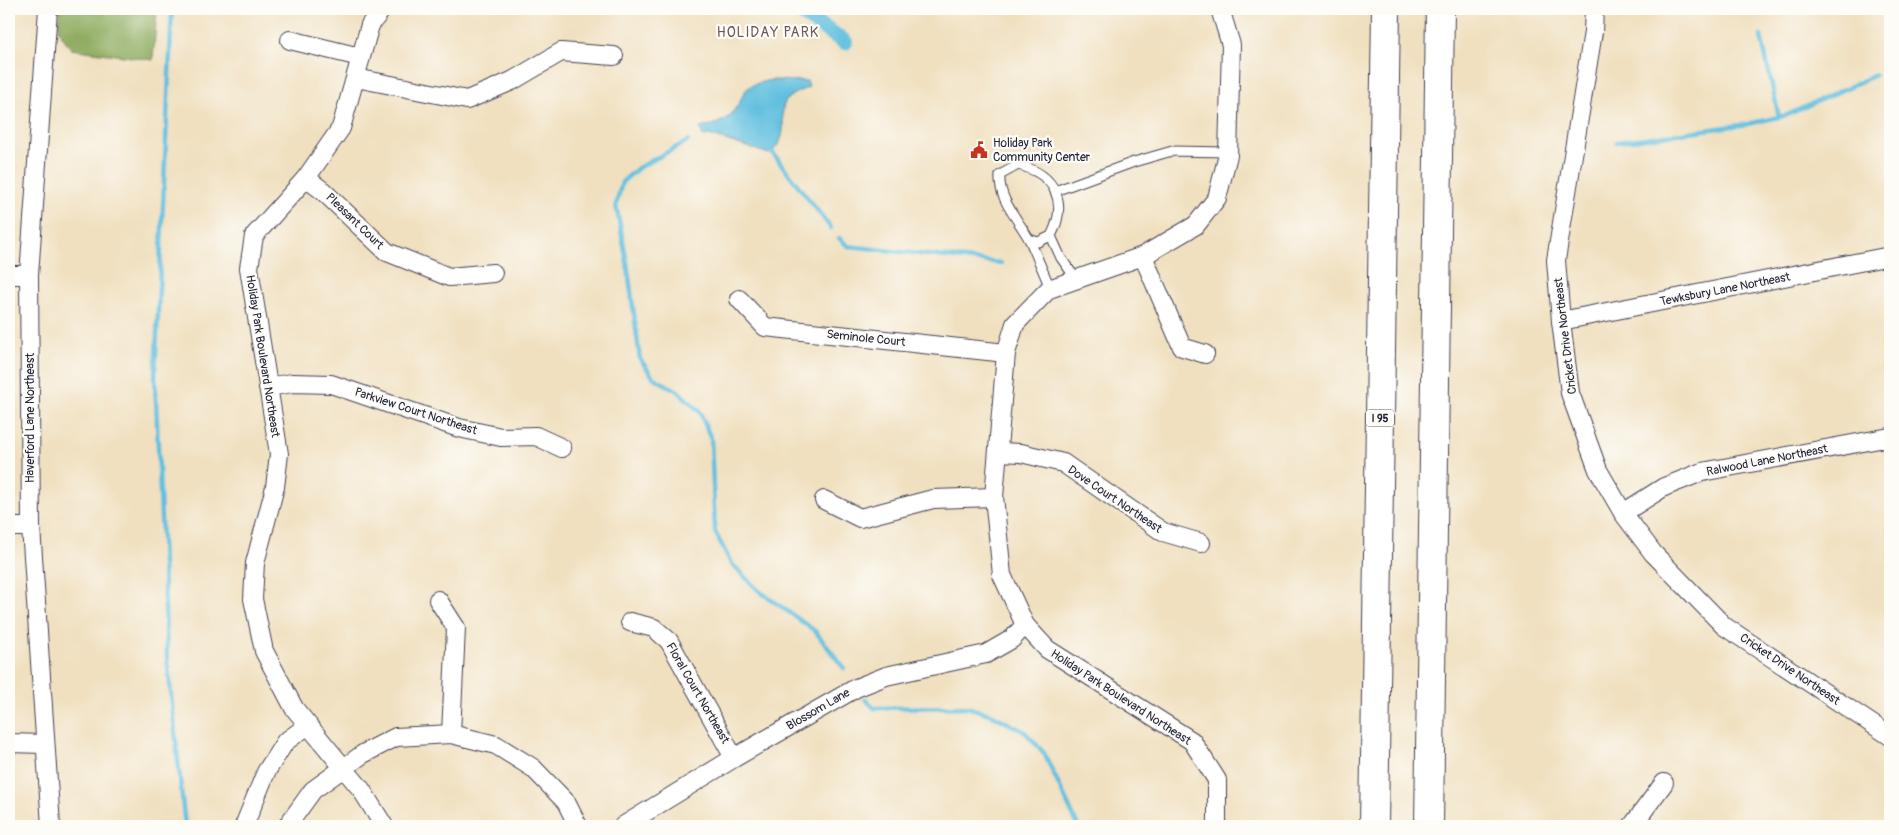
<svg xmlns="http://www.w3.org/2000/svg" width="1899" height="835" viewBox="0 0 1899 835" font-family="Pangolin,sans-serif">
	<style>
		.forest { fill: #8dab5e; stroke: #58664c }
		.water { fill: #61bfdf; stroke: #42708d }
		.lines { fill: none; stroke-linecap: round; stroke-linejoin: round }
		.stream { stroke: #61bfdf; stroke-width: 4.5 }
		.canal { stroke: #61bfdf; stroke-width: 16 }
		.service-casing { stroke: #413e4f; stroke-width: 11 }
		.minor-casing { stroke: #413e4f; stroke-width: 20 }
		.motorway-casing { stroke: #413e4f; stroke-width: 30 }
		.service { stroke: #fff; stroke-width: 9 }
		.minor { stroke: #fff; stroke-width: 18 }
		.motorway { stroke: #fff; stroke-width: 28 }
		.labels { text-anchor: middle; stroke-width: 4.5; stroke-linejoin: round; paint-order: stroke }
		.shield { fill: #fdfcf7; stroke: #646373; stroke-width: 1 }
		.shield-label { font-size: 11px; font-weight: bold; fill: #22223b }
		.poi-label { font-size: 12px; fill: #22223b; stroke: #fdfcf7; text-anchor: start }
		.street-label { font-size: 12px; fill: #22223b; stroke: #fdfcf7 }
		.neighbourhood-label { font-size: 14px; letter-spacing: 1px; fill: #6c535a; stroke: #fdfcf7 }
	</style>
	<rect width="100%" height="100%" fill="#fdfcf7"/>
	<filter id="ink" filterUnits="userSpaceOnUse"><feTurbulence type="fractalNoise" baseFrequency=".02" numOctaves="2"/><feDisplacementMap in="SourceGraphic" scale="10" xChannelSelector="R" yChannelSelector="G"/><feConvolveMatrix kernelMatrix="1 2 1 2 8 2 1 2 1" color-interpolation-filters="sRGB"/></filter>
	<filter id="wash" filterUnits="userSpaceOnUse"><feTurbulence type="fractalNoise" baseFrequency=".0096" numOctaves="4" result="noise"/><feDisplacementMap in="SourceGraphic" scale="20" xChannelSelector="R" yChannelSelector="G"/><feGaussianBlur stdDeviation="1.12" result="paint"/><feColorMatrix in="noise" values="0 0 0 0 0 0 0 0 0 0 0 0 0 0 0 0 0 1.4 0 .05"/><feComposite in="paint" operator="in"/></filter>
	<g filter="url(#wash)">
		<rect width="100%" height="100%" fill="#f0e0c0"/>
		<polygon class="forest" points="60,9 157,9 153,60 71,49 58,30"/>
		<path class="water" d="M771 80 807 81 809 87C803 90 796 92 791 96 771 110 797 133 769 154L709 135 703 136 700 128C711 125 724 123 732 113 750 90 737 87 771 80Z"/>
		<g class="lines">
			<g class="stream">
				<polyline points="172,9 155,377 167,656 185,826"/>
				<polyline points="1761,36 1779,117"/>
				<polyline points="688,141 638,168 622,182 616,205 627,262 640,359 654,378 678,391 700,412 711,439 715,532 731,563 758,590 815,631 844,668"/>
				<polyline points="1617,142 1748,124 1787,115 1875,75"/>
				<polyline points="772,152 831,228"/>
				<polyline points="839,238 848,246 1001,263"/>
				<polyline points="865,699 874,708 967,707 993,715 1025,732 1044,753 1078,826"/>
			</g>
			<polyline class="canal" points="796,9 845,42"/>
		</g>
	</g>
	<g filter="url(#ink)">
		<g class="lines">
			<g class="service-casing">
				<g id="service">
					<polyline points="1055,191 1134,162 1172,151 1228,152"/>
					<polyline points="1029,239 1038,242 1051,236"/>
					<path d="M1050 288C1044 273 1037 257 1030 241 1019 220 998 200 1000 175L1018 165C1056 174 1068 203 1051 236L1061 258 1076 279"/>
				</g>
			</g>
			<g class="minor-casing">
				<g id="minor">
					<polyline points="48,9 29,275 31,527 51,826"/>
					<polyline points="382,9 370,25 341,128 306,178 254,236 249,268 279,454 275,487 255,563 253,599 264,651 294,708 361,789 384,826"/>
					<polyline points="1594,9 1593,32 1556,260 1561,321 1570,393 1598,470 1623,513 1653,553 1724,626 1890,736"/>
					<polyline points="290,40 360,57"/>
					<polyline points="356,78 467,100 512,81 561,52 614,56"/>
					<polyline points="306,178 323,191 387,252 449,277 493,273"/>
					<polyline points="1143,256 1182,347 1205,354"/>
					<polyline points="9,275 29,275"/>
					<polyline points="739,299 765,327 1006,353"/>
					<polyline points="1561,321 1890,256"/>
					<polyline points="268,387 292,383 331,384 459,428 501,437 536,436 562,448"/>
					<polyline points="999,452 1021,453 1063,463 1163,532 1201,543"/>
					<polyline points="824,500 860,518 933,499 994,497"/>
					<polyline points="1623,513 1664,487 1702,472 1890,437"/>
					<polyline points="9,527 31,527"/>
					<polyline points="438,600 456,628 451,734"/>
					<polyline points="630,622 654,628 669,641 734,758"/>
					<polyline points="9,743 44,744"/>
					<polyline points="244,826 266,772 285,742 307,726"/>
					<polyline points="287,826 313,790 363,754 396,737 451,734 496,745 533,768 566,802 578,826"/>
					<polyline points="623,826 734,758 856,688 886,676 986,654 1012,639 1025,625"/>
					<polyline points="1217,826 1217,780 1192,741 1047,649 1025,625 1002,575 994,497 1006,353 1015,324 1049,289 1143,256 1196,225 1217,198 1228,155 1231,45 1220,9"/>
					<polyline points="1632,826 1664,783"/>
				</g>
			</g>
			<g class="motorway-casing">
				<g id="motorway">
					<polyline points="1374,826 1386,9"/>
					<polyline points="1429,826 1440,9"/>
				</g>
			</g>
			<use href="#service" class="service"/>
			<use href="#minor" class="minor"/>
			<use href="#motorway" class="motorway"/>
		</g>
	</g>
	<defs>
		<g id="civic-bare" transform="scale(1.35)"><path d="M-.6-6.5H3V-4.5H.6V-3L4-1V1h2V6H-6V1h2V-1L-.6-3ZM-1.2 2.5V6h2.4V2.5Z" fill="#c8321e" stroke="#fdfcf7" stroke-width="2.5" paint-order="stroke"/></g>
	</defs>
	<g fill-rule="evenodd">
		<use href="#civic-bare" x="979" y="150"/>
	</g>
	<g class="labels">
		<rect class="shield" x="1366" y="409.5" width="28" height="17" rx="4"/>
		<g class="shield-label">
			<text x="1380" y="422">I 95</text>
		</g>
		<g class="poi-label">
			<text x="993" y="147">Holiday Park<tspan x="993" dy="14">Community Center</tspan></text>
		</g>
		<g class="street-label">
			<text transform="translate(355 221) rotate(44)" y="4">Pleasant Court</text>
			<text transform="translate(1725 289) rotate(-11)" y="4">Tewksbury Lane Northeast</text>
			<text transform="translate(1565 336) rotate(-97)" y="4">Cricket Drive Northeast</text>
			<text transform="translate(866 338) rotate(6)" y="4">Seminole Court</text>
			<text transform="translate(263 356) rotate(81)" y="4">Holiday Park Boulevard Northeast</text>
			<text transform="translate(416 411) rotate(18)" y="4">Parkview Court Northeast</text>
			<text transform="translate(30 418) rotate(-90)" y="4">Haverford Lane Northeast</text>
			<text transform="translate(1767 460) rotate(-11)" y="4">Ralwood Lane Northeast</text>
			<text transform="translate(1115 499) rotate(34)" y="4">Dove Court Northeast</text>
			<text transform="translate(1790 669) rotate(34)" y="4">Cricket Drive Northeast</text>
			<text transform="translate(698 693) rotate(60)" y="4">Floral Court Northeast</text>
			<text transform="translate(1121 697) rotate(33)" y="4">Holiday Park Boulevard Northeast</text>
			<text transform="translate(818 709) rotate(-30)" y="4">Blossom Lane</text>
		</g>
		<g class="neighbourhood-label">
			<text x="768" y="37">HOLIDAY PARK</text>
		</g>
	</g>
	<rect width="1899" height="835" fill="none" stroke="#fdfcf7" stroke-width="30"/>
</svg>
